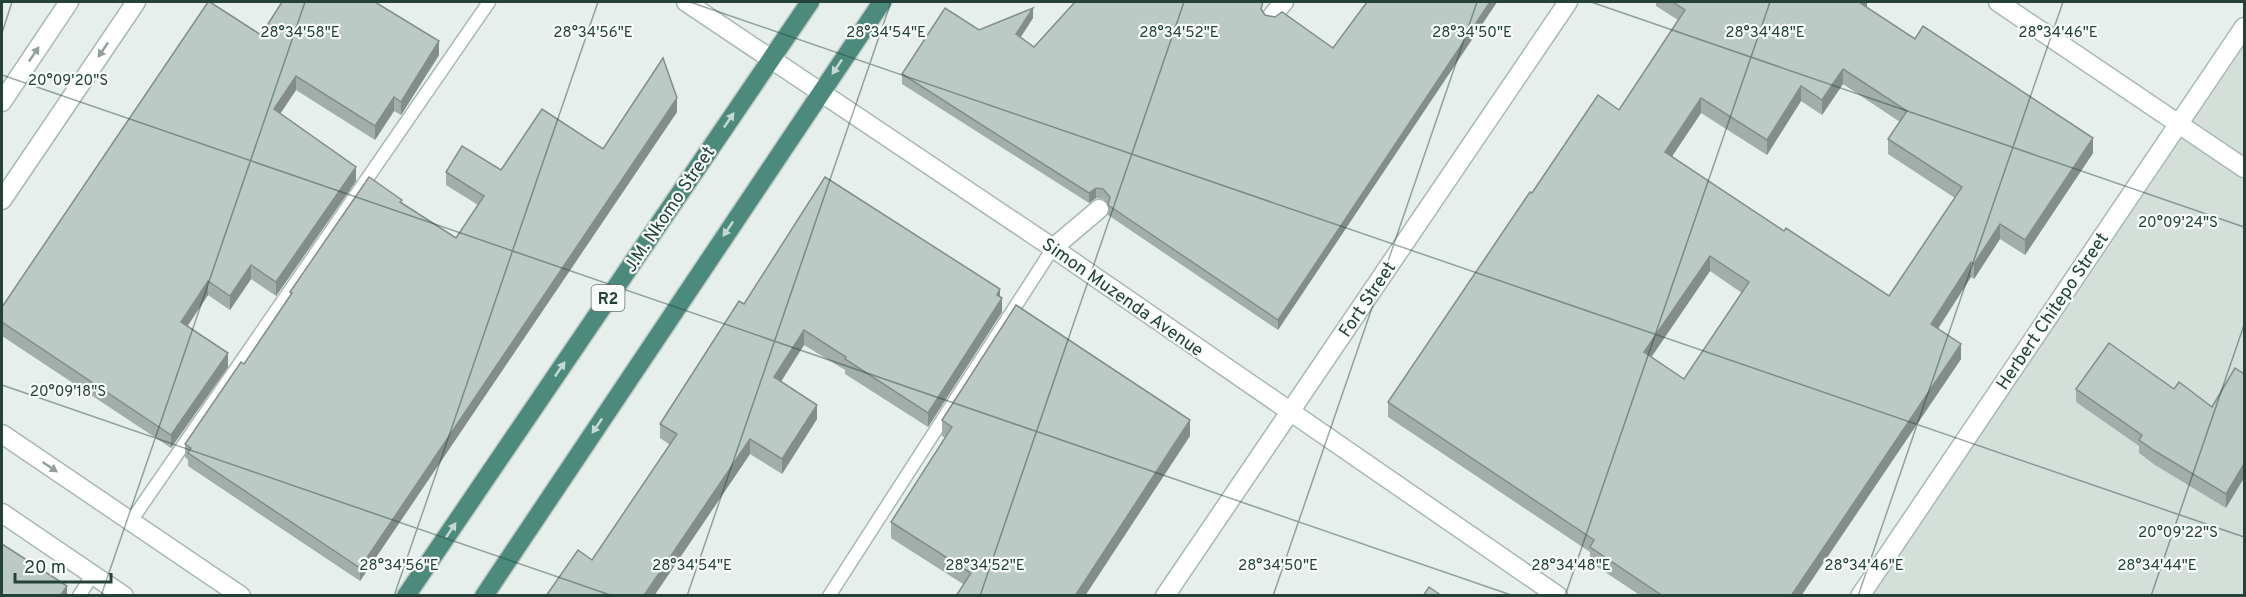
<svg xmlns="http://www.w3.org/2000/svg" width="2246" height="597" viewBox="0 0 2246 597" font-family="Overpass,sans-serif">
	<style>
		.built { fill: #d4dfda }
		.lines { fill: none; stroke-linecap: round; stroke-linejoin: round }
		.service-casing { stroke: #a8b8b2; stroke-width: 15 }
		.pedestrian-casing { stroke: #a8b8b2; stroke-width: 21 }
		.minor-casing { stroke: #a8b8b2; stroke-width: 21 }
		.tertiary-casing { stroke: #a8b8b2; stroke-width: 21 }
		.trunk-casing { stroke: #c2cac8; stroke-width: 21 }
		.service { stroke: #fff; stroke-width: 12 }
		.pedestrian { stroke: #fff; stroke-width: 18 }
		.minor { stroke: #fff; stroke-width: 18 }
		.tertiary { stroke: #fff; stroke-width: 18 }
		.trunk { stroke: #4c8a7c; stroke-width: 18 }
		.wall { fill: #a1aea9; fill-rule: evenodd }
		.shaded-wall { fill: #838d89 }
		.building { fill: #bbcac4; stroke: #838d89; stroke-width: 1.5; fill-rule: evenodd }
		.oneway { fill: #92a09c }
		.oneway2 { fill: #c4d9d4 }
		.ticks { fill: none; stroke: #24423a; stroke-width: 1.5; stroke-opacity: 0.45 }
		.labels { text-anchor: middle; stroke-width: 4.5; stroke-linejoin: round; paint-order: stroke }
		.shield { fill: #f7fbf9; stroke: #637a73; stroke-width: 1.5 }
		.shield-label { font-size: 16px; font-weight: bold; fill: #24423a }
		.street-label { font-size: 18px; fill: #24423a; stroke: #f7fbf9 }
		.ticks-label { font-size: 15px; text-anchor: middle; fill: #24423a; stroke: #f7fbf9; stroke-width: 4.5; stroke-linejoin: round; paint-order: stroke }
	</style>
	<rect width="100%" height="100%" fill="#e6efeb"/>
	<polygon class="built" points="2244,36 2244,595 1860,595"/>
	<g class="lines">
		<g class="service-casing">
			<g id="service">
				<polyline points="131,521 489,2"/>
				<polyline points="79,596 93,574"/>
				<polyline points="829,596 1053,248"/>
			</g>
		</g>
		<g class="pedestrian-casing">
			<g id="pedestrian">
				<polyline points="1272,16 1284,2"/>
				<polyline points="1053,248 1099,209"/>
			</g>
		</g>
		<g class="minor-casing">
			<g id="minor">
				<polyline points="686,2 1053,248 1558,596"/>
				<polyline points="1998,2 2244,168"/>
				<polyline points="2,102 69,2"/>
				<polyline points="2,200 136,2"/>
				<polyline points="2,434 241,596"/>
				<polyline points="2,513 124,596"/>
				<polyline points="1165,596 1568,2"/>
			</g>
		</g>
		<g class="tertiary-casing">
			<polyline id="tertiary" points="1860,596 2244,27"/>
		</g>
		<g class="trunk-casing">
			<g id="trunk">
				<polyline points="406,596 810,2"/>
				<polyline points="484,596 882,2"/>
			</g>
		</g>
		<use href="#service" class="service"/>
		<use href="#pedestrian" class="pedestrian"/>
		<use href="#minor" class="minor"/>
		<use href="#tertiary" class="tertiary"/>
		<use href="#trunk" class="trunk"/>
	</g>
	<g class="wall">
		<polygon points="1367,2 1497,2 1278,330 1108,215 1108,205 1103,199 1096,198 1089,203 902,84 902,74 979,30 1033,18 1021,37 1034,47 1263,11 1265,15 1333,48"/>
		<path d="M1656 2H1867V7L1915 39 2093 153 2025 255 2000 239 1974 279 1971 277 1938 329 1961 359 1801 596H1641L1590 562V552L1388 417V402L1532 193 1619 110 1678 20 1656 6ZM1843 84 1900 122 1888 139V154L1955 198 1889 296 1784 231 1672 156 1701 113 1767 155 1801 101 1822 115ZM1710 271 1742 293 1684 379 1651 357Z"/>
		<polygon points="261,35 439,55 401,115 394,111 375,140 296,90 280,114 356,181 276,296 251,279 230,310 208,295 187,326 228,367 171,448 2,336 2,307"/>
		<polygon points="677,112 360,581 188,466 188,460 185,457 185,444 244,364 290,296 290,292 402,203 456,238 478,205 446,185 446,172 501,170 603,149"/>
		<polygon points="1000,297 1002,312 928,427 845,374 845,370 804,345 781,382 817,419 782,474 750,454 654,596 546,596 592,560 670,445 660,438 660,424 744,304"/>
		<polygon points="2235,368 2226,508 2155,465 2139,453 2139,446 2076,402 2076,389 2174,389 2212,407"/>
		<polygon points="942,420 1190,436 963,584 891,538 891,522 945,438 942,436"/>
	</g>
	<g class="shaded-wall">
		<polygon points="1490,2 1497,2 1278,330 1278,320"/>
		<polygon points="1861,2 1867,2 1867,7 1860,3"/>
		<polygon points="1033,8 1033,18 1016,44 1016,34"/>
		<polygon points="439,41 439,55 401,115 401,102"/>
		<polygon points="1843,69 1843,84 1822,115 1822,100"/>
		<polygon points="296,76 296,90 274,123 274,109"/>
		<polygon points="1801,86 1801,101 1767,155 1767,140"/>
		<polygon points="394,97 394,111 375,140 375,126"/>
		<polygon points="677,98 677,112 360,581 360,568"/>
		<polygon points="1701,98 1701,113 1665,167 1665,152"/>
		<polygon points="2093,138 2093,153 2025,255 2025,240"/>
		<polygon points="356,167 356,181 276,296 276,282"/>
		<polygon points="1096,188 1096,198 1089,203 1089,193"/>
		<polygon points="2000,224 2000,239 1974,279 1974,264"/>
		<polygon points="1710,256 1710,271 1644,368 1644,352"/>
		<polygon points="1971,262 1971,277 1931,339 1931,324"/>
		<polygon points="251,265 251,279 230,310 230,296"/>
		<polygon points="208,281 208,295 181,336 181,322"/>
		<polygon points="1000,289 1000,300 1002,298 1002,312 928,427 928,413"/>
		<polygon points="804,330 804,345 774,392 774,377"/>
		<polygon points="1961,344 1961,359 1801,596 1791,596"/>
		<polygon points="228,353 228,367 171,448 171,435"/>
		<polygon points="817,405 817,419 782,474 782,459"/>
		<polygon points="1190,420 1190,436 1085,596 1075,596"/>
		<polygon points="750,439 750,454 654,596 645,596 645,594"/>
		<polygon points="2244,464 2244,478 2226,508 2226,494"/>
		<polygon points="67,586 67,596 61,596"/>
	</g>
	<g class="building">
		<polygon points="208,2 210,2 261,35 282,2 375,2 439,41 401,102 394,97 375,126 296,76 274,109 356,167 276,282 251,265 230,296 208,281 181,322 228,353 171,435 2,322 2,307"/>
		<polygon points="1075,2 1263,2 1261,9 1265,15 1275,17 1282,12 1333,48 1367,2 1490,2 1278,320 1108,205 1110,197 1103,189 1096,188 1089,193 902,74 945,8 979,30 1033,8 1016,34 1034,47"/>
		<path d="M1673 2H1861L1860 3 1915 39 1923 26 2093 138 2025 240 2000 224 1974 264 1971 262 1931 324 1961 344 1791 596H1663L1590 547 1594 540 1388 402 1530 192 1532 193 1598 95 1619 110 1685 10ZM1843 69 1907 111 1888 139 1962 187 1889 296 1786 228 1784 231 1665 152 1701 98 1767 140 1801 86 1822 100ZM1710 256 1749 282 1684 379 1644 352Z"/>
		<polygon points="663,58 677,98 360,568 188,453 191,448 185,444 241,362 244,364 292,293 290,292 369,177 402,200 400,202 456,238 484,196 446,172 462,146 501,170 542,109 603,149"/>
		<polygon points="825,177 1000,289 997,295 1002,298 928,413 845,359 846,357 804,330 774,377 817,405 782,459 750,439 645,594 647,596 546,596 578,550 592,560 677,434 660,424 739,301 744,304"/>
		<polygon points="1016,305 1190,420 1075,596 956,596 971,573 891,522 952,427 942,420"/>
		<polygon points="2109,343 2174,389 2179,382 2212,407 2235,368 2244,374 2244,464 2226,494 2155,451 2139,440 2142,435 2076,389"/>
		<polygon points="2,544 67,586 61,595 62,596 2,596"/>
		<polygon points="1429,587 1442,596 1423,596"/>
	</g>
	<defs><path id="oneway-solid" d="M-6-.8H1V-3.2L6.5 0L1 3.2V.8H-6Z" transform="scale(1.5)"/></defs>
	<g class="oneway">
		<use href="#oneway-solid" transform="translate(103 50) rotate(124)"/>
		<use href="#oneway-solid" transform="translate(34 54) rotate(-56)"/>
		<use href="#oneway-solid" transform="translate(50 467) rotate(34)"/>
	</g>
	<g class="oneway2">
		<use href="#oneway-solid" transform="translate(837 67) rotate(124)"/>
		<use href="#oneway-solid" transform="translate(729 120) rotate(-56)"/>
		<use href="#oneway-solid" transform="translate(728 229) rotate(124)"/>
		<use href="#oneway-solid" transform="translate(560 369) rotate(-56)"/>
		<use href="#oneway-solid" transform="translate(597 426) rotate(124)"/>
		<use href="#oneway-solid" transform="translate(451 530) rotate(-56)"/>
	</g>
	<path class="ticks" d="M690 2 2244 537M1591 2 2244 227M2 33 12 2M2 75 1514 596M2 385 613 596M101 596 305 2M394 596 598 2M687 596 891 2M980 596 1184 2M1273 596 1477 2M1565 596 1770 2M1858 596 2063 2M2151 596 2244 325"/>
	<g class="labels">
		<rect class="shield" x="591.5" y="285" width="33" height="26" rx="4.5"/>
		<g class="shield-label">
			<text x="608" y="304">R2</text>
		</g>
		<g class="street-label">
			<text transform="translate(669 209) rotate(-56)" y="6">J.M. Nkomo Street</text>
			<text transform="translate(1123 297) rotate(35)" y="6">Simon Muzenda Avenue</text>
			<text transform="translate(1367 299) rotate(-56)" y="6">Fort Street</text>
			<text transform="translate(2052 311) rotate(-56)" y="6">Herbert Chitepo Street</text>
		</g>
	</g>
	<g class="ticks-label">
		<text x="300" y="37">28°34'58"E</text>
		<text x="1179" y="37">28°34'52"E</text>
		<text x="1765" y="37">28°34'48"E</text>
		<text x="593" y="37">28°34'56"E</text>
		<text x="886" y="37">28°34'54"E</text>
		<text x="1472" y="37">28°34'50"E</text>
		<text x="2058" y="37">28°34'46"E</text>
		<text x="68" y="85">20°09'20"S</text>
		<text x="2178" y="227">20°09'24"S</text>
		<text x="68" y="396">20°09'18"S</text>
		<text x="2178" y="537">20°09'22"S</text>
		<text x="399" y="570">28°34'56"E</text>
		<text x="692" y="570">28°34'54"E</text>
		<text x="985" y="570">28°34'52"E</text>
		<text x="1278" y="570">28°34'50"E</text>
		<text x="1571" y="570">28°34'48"E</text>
		<text x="1864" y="570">28°34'46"E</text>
		<text x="2157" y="570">28°34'44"E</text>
	</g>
	<rect width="2246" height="597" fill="none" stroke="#24423a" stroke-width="6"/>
	<path d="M15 573v9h96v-9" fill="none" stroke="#24423a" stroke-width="3"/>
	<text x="24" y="573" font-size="18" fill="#24423a" stroke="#f7fbf9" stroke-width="4.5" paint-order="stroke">20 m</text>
</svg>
